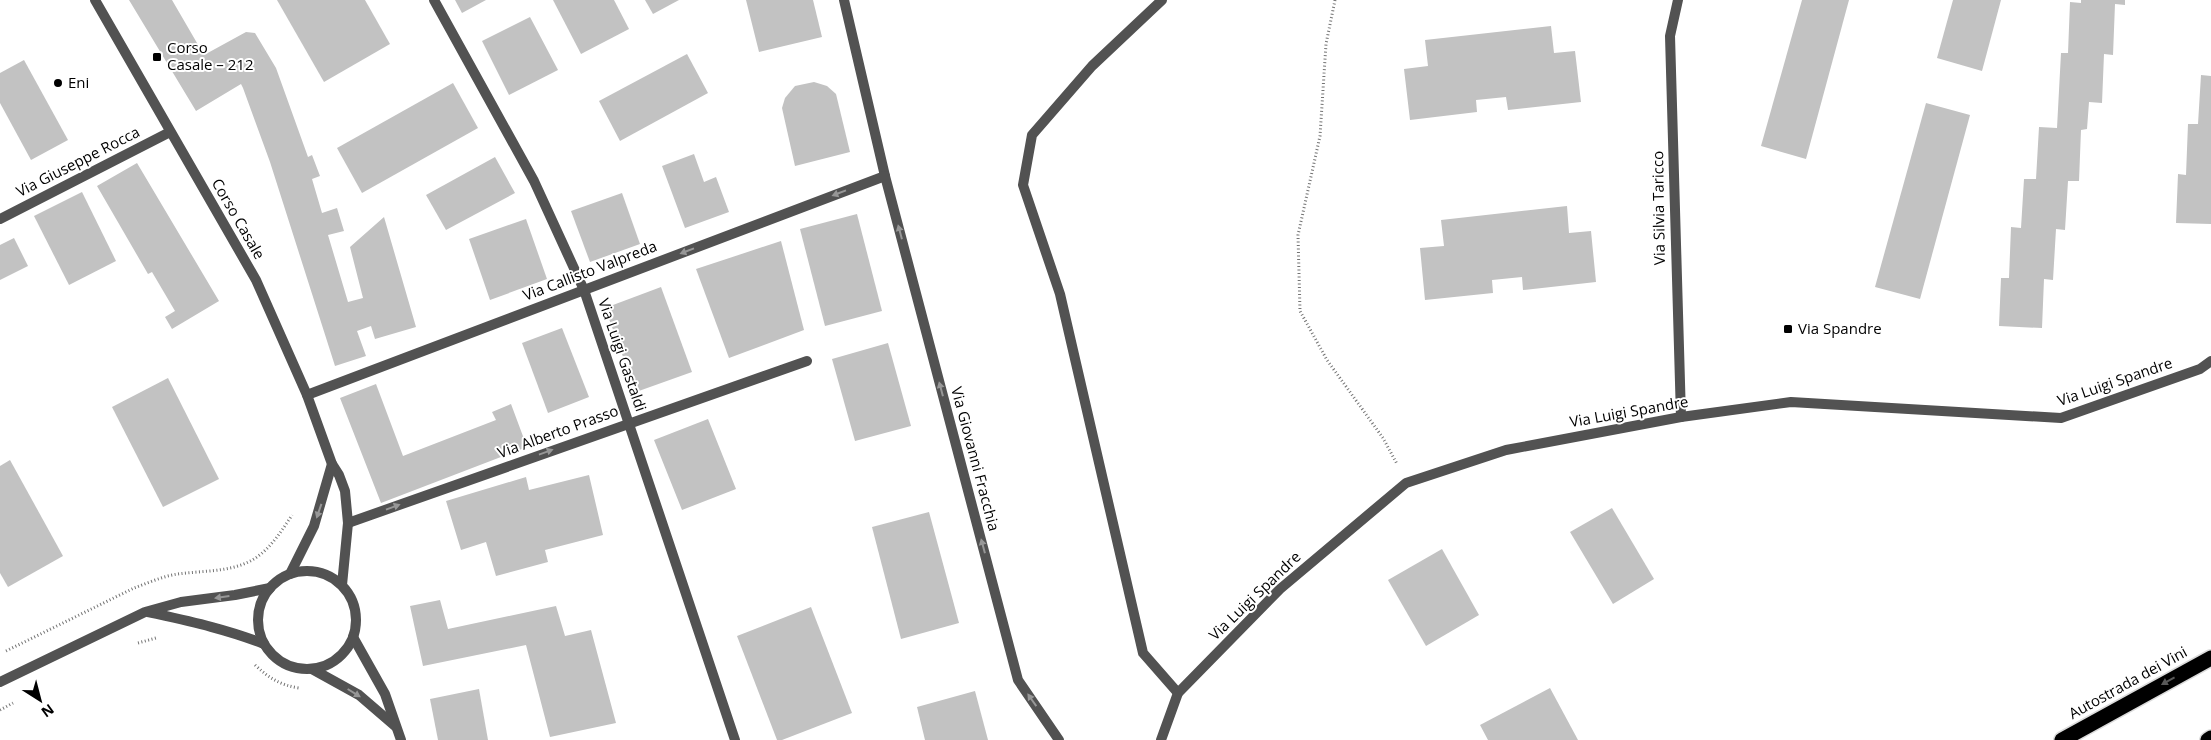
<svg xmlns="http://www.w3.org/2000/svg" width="2211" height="740" viewBox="0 0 2211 740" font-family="'Open Sans',sans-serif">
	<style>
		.building { fill: #c2c2c2 }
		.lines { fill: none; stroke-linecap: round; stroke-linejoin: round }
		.motorway-casing { stroke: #dbdbdb; stroke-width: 18 }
		.path { stroke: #747474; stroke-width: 3; stroke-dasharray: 1 2.5; stroke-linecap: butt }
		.service { stroke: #525252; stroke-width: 10 }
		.minor { stroke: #525252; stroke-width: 10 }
		.tertiary { stroke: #525252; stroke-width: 10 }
		.motorway { stroke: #000; stroke-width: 15 }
		.oneway { fill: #979797 }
		.oneway2 { fill: #595959 }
		.poi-dot { fill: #000; stroke: #fff; stroke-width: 2 }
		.labels { text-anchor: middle; stroke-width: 4; stroke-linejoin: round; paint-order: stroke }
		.poi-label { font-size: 15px; fill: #000; stroke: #fff; text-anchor: start }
		.street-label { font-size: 15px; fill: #000; stroke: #fff }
	</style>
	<rect width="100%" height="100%" fill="#fff"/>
	<g class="building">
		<polygon points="129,0 172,0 204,55 246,32 255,33 276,68 308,157 312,155 320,176 312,179 322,213 337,208 344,231 328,235 348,302 363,298 350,247 384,217 416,327 375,339 371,326 357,331 366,356 335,366 270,162 243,88 241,84 196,111"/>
		<polygon points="277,0 365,0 390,44 324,82"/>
		<polygon points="455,0 486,0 462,13"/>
		<polygon points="553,0 614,0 629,29 581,54"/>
		<polygon points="645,0 679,0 653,14"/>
		<polygon points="746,0 813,0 822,37 759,52"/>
		<polygon points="1802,0 1849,0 1806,159 1761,146"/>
		<polygon points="1953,0 2001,0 1982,71 1937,58"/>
		<polygon points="2081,0 2125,0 2125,5 2115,4 2113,55 2104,54 2102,103 2089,102 2087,129 2081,130 2079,181 2068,181 2065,230 2056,229 2053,280 2044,279 2042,328 1999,326 2001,278 2009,278 2011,227 2021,228 2024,179 2036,179 2039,127 2057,128 2061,53 2068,53 2070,2 2081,3"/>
		<polygon points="530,17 558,70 509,95 482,41"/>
		<polygon points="1551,26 1554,53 1575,51 1581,102 1508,110 1506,97 1476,100 1477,112 1410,120 1404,69 1428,66 1425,40"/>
		<polygon points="687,54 708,93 620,141 599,101"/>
		<polygon points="24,60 68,140 31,160 0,103 0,73"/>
		<polygon points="2201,75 2211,76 2211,224 2176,223 2178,174 2186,175 2188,124 2198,124"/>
		<polygon points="814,82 827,86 836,94 850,152 795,166 782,108 785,98 795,86"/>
		<polygon points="453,83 478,128 362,193 337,148"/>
		<polygon points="1926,103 1970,115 1920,299 1875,287"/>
		<polygon points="694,154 704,182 716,177 729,212 685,228 662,166"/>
		<polygon points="495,157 515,193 446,230 426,195"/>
		<polygon points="137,163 219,301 172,329 165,317 175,311 152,272 148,274 97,186"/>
		<polygon points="82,192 116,261 69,285 34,216"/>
		<polygon points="622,193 640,244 590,262 571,211"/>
		<polygon points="1567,206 1569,233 1591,231 1596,282 1523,290 1522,277 1492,280 1493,293 1425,300 1420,248 1444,246 1441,220"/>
		<polygon points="857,214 882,311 825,326 800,229"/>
		<polygon points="526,219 547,279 490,300 469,239"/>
		<polygon points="14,238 28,266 0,280 0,245"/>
		<polygon points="781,241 804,330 729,358 696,269"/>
		<polygon points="661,287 692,372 636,392 605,308"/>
		<polygon points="562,328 589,397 548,413 522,343"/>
		<polygon points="888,343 911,426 855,441 832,359"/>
		<polygon points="168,378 219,479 163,507 112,407"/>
		<polygon points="376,384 403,456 496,420 492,412 511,404 527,447 381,503 340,398"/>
		<polygon points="708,419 736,489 682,510 654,440"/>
		<polygon points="10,460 63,556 8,587 0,573 0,466"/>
		<polygon points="589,475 603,535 545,550 548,562 496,576 486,542 461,550 446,501 526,477 529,490"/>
		<polygon points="1612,508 1654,579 1613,604 1570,532"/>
		<polygon points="929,512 959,623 901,639 872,527"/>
		<polygon points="1442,549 1479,615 1426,646 1388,580"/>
		<polygon points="440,600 448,629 556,606 565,636 591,630 616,723 550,737 526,645 423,666 410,606"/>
		<polygon points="811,607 852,713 782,740 777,740 737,636"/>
		<polygon points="1550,688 1578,740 1488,740 1480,725"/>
		<polygon points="479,689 488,740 438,740 430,699"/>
		<polygon points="975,691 988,740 925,740 917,707"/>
	</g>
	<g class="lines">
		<g class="motorway-casing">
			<g id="motorway">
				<polyline points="2062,740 2211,658"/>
				<polyline points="2208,740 2211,738"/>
			</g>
		</g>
		<g class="path">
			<polyline points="1335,0 1326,44 1320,136 1298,235 1300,311 1327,360 1383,438 1397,464"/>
			<polyline points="138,643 156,638"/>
			<path d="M6 651 134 588C148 583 163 576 178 574 206 570 238 573 261 554 274 543 283 529 292 515"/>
			<path d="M255 665C269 678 280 685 299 688"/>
			<polyline points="0,710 13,703"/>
		</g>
		<g class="service">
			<polyline points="844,0 885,176"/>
			<polyline points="1162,0 1092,66 1032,135 1023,185 1060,294 1143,653 1178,693"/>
		</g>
		<g class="minor">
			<polyline points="434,0 534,181 584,290 735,740"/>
			<polyline points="1678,0 1670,36 1681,417"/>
			<polyline points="0,219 170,132"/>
			<polyline points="307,395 885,176 1018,680 1059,740"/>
			<polyline points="348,523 807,361"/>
			<path d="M148 612C188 621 226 629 264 644"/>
			<polyline points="0,682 145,612 181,602 235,595 270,588"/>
			<polyline points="1161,740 1178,693 1280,589 1406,483 1506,450 1681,417 1791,402 2061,418 2200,369 2211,361"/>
		</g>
		<g class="tertiary">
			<polyline points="95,0 256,280 307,395 332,464 339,475 345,491 348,523 342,585"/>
			<circle cx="307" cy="620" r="49"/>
			<polyline points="290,574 314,526 332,464"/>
			<polyline points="353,637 385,694 401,740"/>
			<polyline points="312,669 359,695 395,726"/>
		</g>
		<use href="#motorway" class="motorway"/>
	</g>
	<defs><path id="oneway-solid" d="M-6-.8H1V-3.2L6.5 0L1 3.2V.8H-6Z" transform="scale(1.25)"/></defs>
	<g class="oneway">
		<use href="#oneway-solid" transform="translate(839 193) rotate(159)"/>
		<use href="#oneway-solid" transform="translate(900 232) rotate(-105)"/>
		<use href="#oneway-solid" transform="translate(687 251) rotate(159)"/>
		<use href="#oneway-solid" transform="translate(941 389) rotate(-105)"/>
		<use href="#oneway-solid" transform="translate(546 452) rotate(-20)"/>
		<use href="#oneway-solid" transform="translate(393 507) rotate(-20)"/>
		<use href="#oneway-solid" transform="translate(319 511) rotate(109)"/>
		<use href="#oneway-solid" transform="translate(983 546) rotate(-105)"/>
		<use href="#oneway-solid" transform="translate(222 597) rotate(172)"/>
		<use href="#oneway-solid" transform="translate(354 693) rotate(32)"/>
		<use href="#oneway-solid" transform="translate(1032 700) rotate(-125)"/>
	</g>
	<use class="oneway2" href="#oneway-solid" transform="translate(2168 681) rotate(151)"/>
	<g class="poi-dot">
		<rect x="152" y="52" width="10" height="10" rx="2.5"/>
		<circle cx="58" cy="83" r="5"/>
		<rect x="1783" y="324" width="10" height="10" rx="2.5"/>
	</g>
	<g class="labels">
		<g class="poi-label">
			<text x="167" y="53">Corso<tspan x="167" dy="17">Casale – 212</tspan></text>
			<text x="68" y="88">Eni</text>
			<text x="1798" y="334">Via Spandre</text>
		</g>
		<g class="street-label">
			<text transform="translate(78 162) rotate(-27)" y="5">Via Giuseppe Rocca</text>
			<text transform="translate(1659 208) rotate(-91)" y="5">Via Silvia Taricco</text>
			<text transform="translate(238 219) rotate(60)" y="5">Corso Casale</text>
			<text transform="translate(590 271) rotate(-21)" y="5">Via Callisto Valpreda</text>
			<text transform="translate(622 355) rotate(71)" y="5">Via Luigi Gastaldi</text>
			<text transform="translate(2115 382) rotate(-19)" y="5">Via Luigi Spandre</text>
			<text transform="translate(1629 412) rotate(-10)" y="5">Via Luigi Spandre</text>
			<text transform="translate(558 432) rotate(-20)" y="5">Via Alberto Prasso</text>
			<text transform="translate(975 459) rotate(75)" y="5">Via Giovanni Fracchia</text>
			<text transform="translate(1255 596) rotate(-44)" y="5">Via Luigi Spandre</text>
			<text transform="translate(2128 683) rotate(-29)" y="5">Autostrada dei Vini</text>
		</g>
	</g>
	<g transform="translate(40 700) rotate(144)" stroke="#ffffff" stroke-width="4" paint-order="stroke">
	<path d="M0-4L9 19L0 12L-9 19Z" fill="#000000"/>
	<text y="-8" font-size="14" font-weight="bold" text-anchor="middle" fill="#000000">N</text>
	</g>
</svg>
